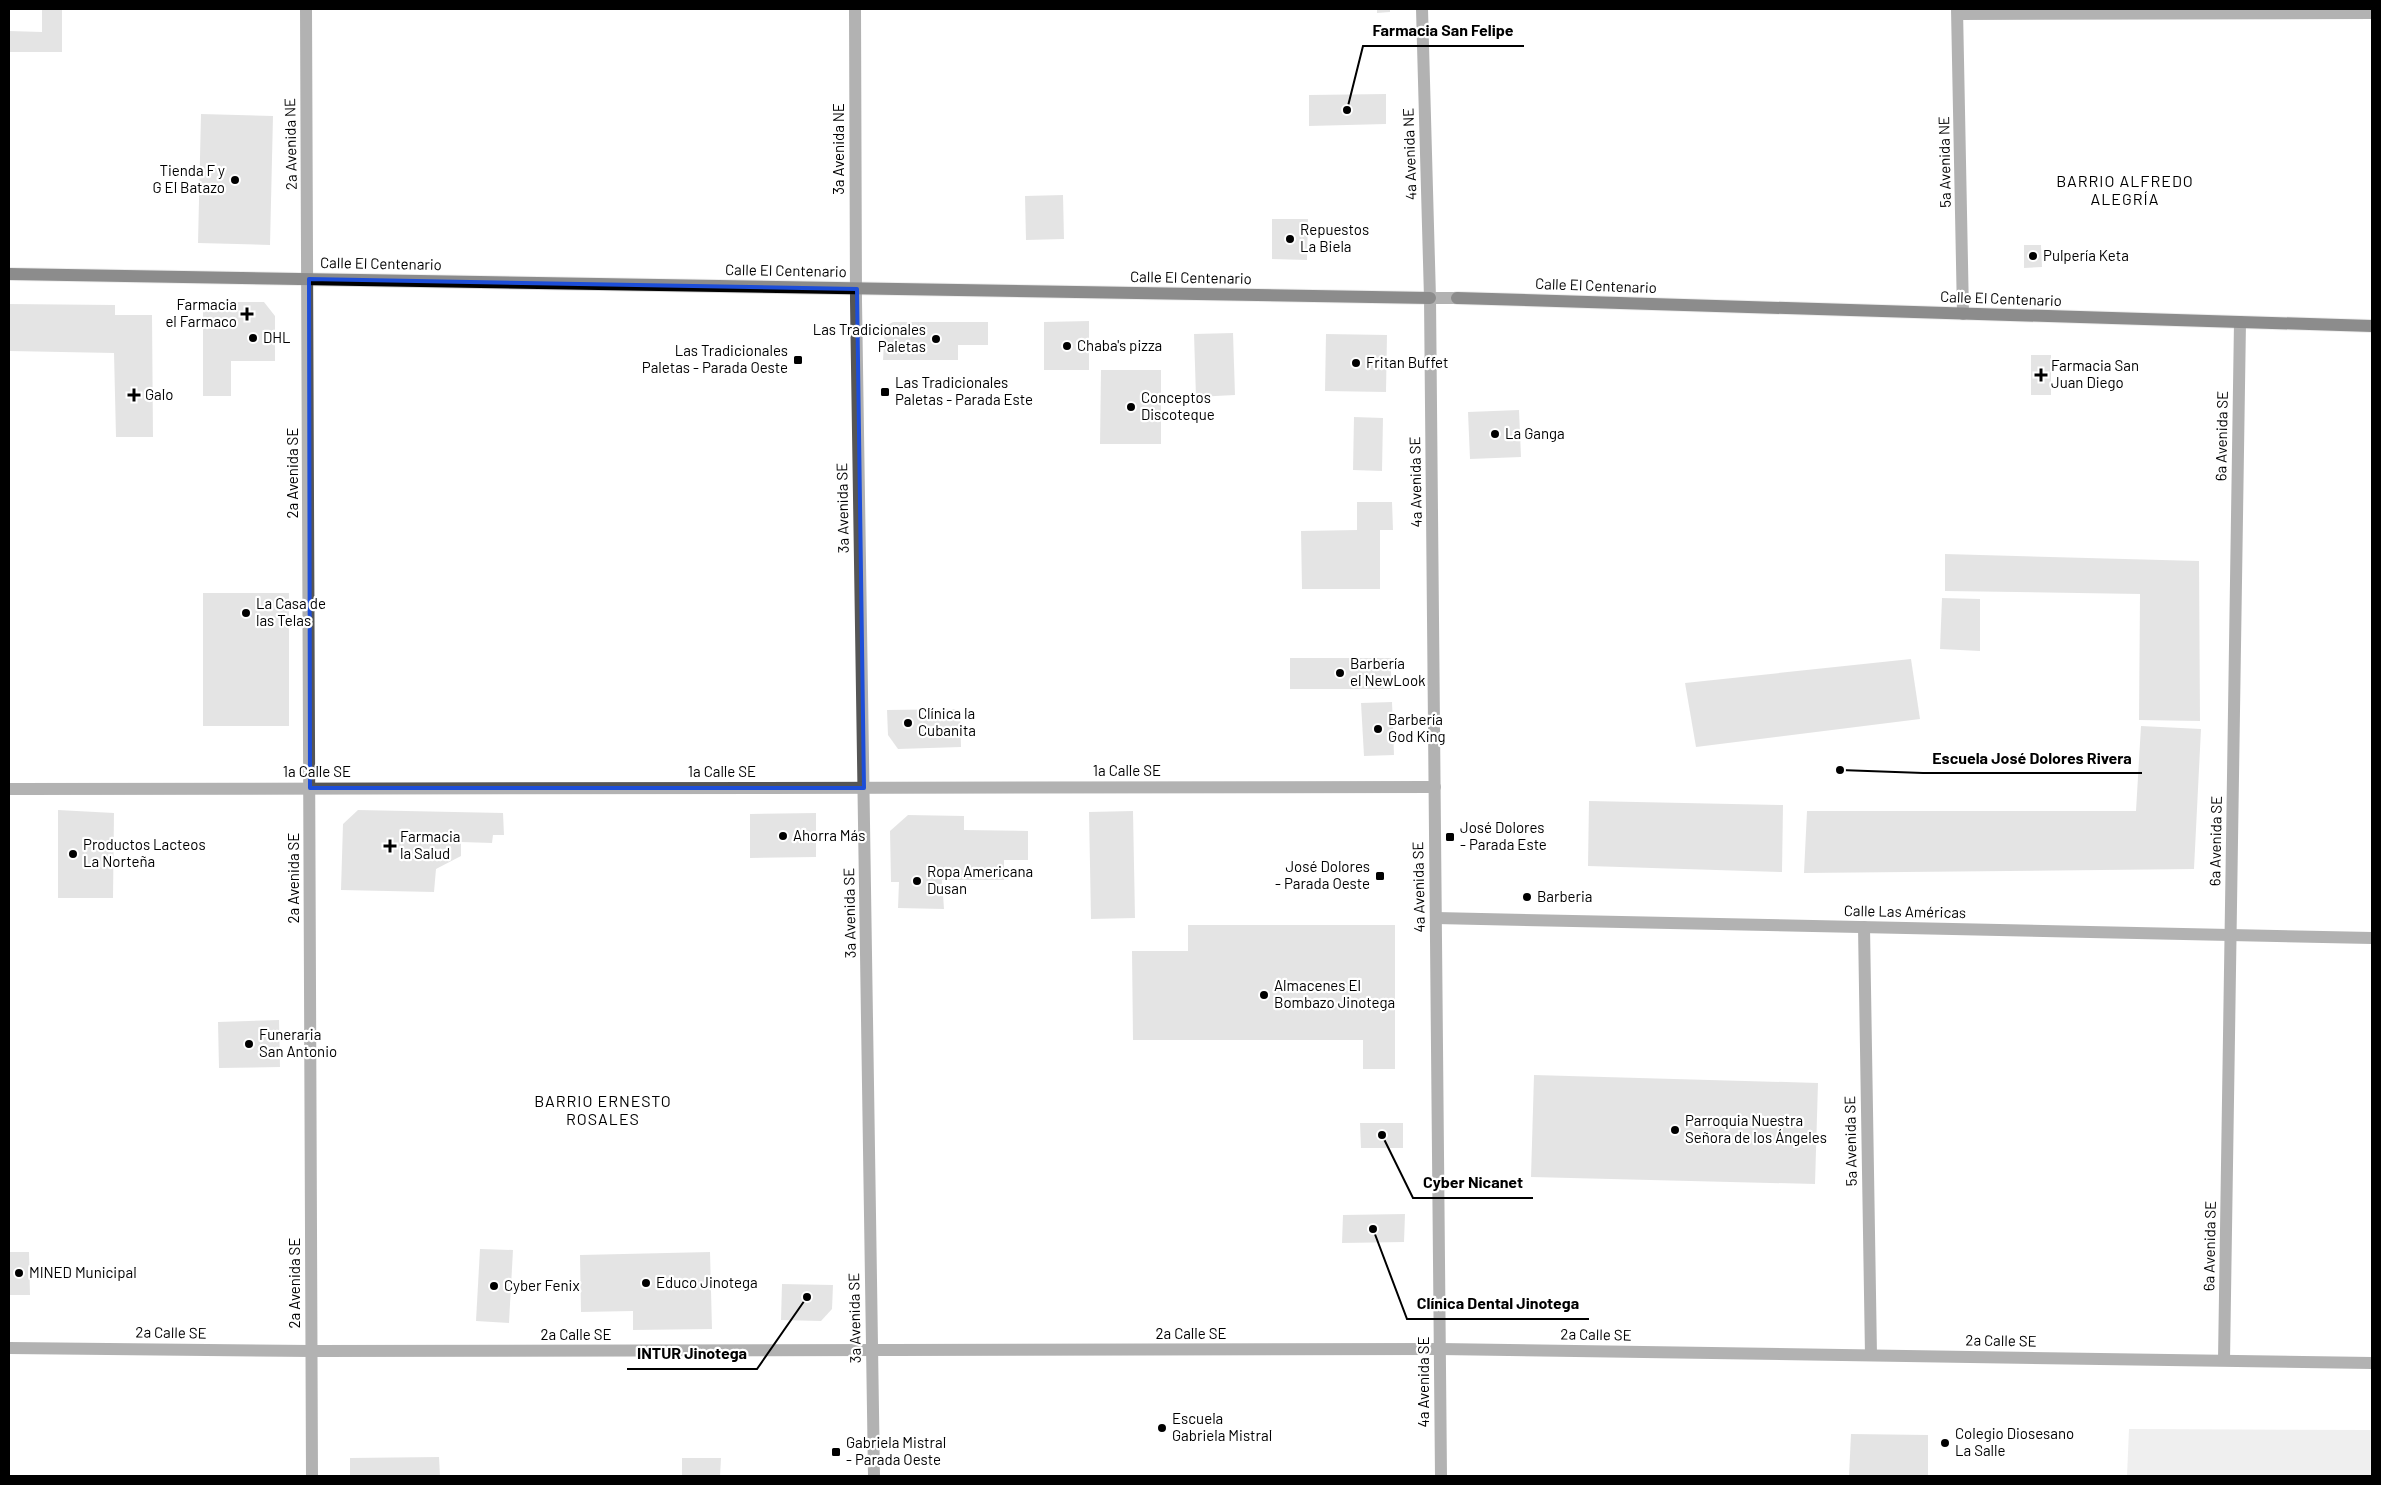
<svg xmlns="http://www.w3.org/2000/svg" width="2381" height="1485" viewBox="0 0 2381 1485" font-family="Barlow,sans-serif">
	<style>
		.green { fill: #dcdcdc }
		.building { fill: #c4c4c4 }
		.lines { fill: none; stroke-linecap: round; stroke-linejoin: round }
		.major-casing { stroke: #dbdbdb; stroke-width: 14 }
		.minor { stroke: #555; stroke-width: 12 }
		.major { stroke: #000; stroke-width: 12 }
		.marked { fill: none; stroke: #1d4ed8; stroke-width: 4; stroke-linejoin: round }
		.poi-dot { fill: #000; stroke: #fff; stroke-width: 2 }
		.labels { text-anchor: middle; stroke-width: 4.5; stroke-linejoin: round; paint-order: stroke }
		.street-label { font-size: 15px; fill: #000; stroke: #fff }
		.poi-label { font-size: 15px; fill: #000; stroke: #fff; text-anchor: start }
		.neighbourhood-label { font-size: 16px; letter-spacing: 1px; fill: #000; stroke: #fff }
		.leader { fill: none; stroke: #000; stroke-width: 2 }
		.callout-dot { fill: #000; stroke: #fff; stroke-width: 2 }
		.callout-label { font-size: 16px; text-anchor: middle; font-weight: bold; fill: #000; stroke: #fff; stroke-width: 4.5; stroke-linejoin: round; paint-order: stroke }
	</style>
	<rect width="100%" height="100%" fill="#fff"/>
	<polygon class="green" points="2129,1429 2372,1430 2372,1476 2127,1476"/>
	<g class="building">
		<polygon points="42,9 62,9 62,52 9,52 9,31 42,32"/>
		<polygon points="1377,9 1390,9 1390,12 1377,13"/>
		<polygon points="1386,94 1386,124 1309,126 1309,95"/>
		<polygon points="201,114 273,116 270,245 198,243"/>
		<polygon points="1063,195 1064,239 1026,240 1025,196"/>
		<polygon points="1272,219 1308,219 1307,260 1272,259"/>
		<polygon points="2024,245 2041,245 2042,267 2024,268"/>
		<polygon points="203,302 264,302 275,316 275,361 231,361 231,396 203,396"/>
		<polygon points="9,304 115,305 115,315 152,315 153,437 116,437 114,353 9,351"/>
		<polygon points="1089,321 1089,370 1044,370 1044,322"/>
		<polygon points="893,322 988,322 988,345 958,345 958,360 883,360 885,326"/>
		<polygon points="1233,333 1235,395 1196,397 1194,334"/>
		<polygon points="1326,334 1387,335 1386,392 1325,391"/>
		<rect x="2031" y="355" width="20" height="40"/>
		<polygon points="1101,370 1161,370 1161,444 1100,444"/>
		<polygon points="1519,410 1521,457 1470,459 1468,412"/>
		<polygon points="1354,417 1383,418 1382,471 1353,470"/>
		<polygon points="1357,502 1392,502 1393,530 1380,530 1380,589 1302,589 1301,531 1357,530"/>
		<polygon points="1945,554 2199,561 2200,721 2139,720 2140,594 1945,591"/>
		<rect x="203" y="593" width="86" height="133"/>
		<polygon points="1942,598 1980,599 1980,651 1940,649"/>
		<rect x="1290" y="658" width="101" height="31"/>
		<polygon points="1911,659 1920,719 1696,747 1685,683"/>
		<polygon points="1392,702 1394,755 1364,756 1361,703"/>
		<polygon points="960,709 961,747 898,749 888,735 887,710"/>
		<polygon points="2141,726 2201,729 2194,869 1804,873 1807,811 2136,811"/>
		<polygon points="1589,801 1783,805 1782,872 1588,866"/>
		<polygon points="58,810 114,813 113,898 58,898"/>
		<polygon points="358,810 503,813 504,835 493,835 492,843 461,842 461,856 436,869 434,892 341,890 343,824"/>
		<polygon points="1133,811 1135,918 1091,919 1089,812"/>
		<polygon points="816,813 816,857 750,858 750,814"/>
		<polygon points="908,815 964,816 964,830 1028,831 1028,860 1004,860 1004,880 942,880 944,909 898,908 899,882 891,882 890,831"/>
		<polygon points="1188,925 1395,925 1395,1069 1363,1069 1363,1040 1133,1040 1132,951 1188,951"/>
		<polygon points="279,1020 280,1067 219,1068 218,1022"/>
		<polygon points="1534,1075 1818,1083 1815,1184 1531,1177"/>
		<polygon points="1360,1123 1403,1123 1403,1148 1361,1148"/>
		<polygon points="1405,1214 1404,1242 1342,1243 1343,1215"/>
		<polygon points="480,1249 513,1250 509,1323 476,1321"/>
		<polygon points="9,1252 29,1252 30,1295 9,1295"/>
		<polygon points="710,1252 712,1329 633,1330 633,1311 581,1312 580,1255"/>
		<polygon points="782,1284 833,1285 832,1309 821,1321 781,1320"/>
		<polygon points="1851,1434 1928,1435 1928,1476 1849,1476"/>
		<polygon points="439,1457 440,1476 350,1476 350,1458"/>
		<polygon points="682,1458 721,1458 720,1476 682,1476"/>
	</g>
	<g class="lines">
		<g class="major-casing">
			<g id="major">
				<polyline points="9,274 1430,298"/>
				<polyline points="1457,298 2372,326"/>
			</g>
		</g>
		<g class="minor">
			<polyline points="306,9 312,1476"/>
			<polyline points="855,9 856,301 874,1476"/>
			<polyline points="1422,9 1430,298 1441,1476"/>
			<polyline points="1957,9 1963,314"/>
			<polyline points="1958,14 2372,13"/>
			<polyline points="1430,298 1457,298"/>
			<polyline points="9,789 1435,787"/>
			<polyline points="1436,918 2372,938"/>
			<polyline points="1864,927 1871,1355"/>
			<polyline points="9,1348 311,1351 1440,1349 2372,1363"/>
			<polyline points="2224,1360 2240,322"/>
		</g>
		<use href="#major" class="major"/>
	</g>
	<path d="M0 0H2381V1485H0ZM309 279 857 289 864 788H310Z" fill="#fff" fill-opacity=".55" fill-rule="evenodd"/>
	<path class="marked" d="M309 279 857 289 864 788H310Z"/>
	<g class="poi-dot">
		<circle cx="235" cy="180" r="5"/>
		<circle cx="1290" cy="239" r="5"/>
		<circle cx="2033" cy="256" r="5"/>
		<path d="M244.5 306.5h5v5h5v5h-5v5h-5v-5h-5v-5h5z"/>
		<circle cx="253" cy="338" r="5"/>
		<circle cx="936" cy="339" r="5"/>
		<circle cx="1067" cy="346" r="5"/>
		<rect x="793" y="355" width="10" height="10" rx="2.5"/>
		<circle cx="1356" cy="363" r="5"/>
		<path d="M2038.5 367.5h5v5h5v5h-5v5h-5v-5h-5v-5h5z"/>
		<rect x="880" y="387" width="10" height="10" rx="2.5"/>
		<path d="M131.5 387.5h5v5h5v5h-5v5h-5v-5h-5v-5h5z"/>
		<circle cx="1131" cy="407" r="5"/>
		<circle cx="1495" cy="434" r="5"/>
		<circle cx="246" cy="613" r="5"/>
		<circle cx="1340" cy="673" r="5"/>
		<circle cx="908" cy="723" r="5"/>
		<circle cx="1378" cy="729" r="5"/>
		<circle cx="783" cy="836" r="5"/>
		<rect x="1445" y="832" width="10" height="10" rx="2.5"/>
		<path d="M387.5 838.5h5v5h5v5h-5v5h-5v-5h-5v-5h5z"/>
		<circle cx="73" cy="854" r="5"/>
		<rect x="1375" y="871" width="10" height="10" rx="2.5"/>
		<circle cx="917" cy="881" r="5"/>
		<circle cx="1527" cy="897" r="5"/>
		<circle cx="1264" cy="995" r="5"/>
		<circle cx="249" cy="1044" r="5"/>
		<circle cx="1675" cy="1130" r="5"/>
		<circle cx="19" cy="1273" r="5"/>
		<circle cx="646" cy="1283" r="5"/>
		<circle cx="494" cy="1286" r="5"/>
		<circle cx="1162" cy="1428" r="5"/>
		<circle cx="1945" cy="1443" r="5"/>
		<rect x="831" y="1447" width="10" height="10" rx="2.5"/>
	</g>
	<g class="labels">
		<g class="street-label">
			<text transform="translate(291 144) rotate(-91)" y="5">2a Avenida NE</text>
			<text transform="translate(839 149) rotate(-90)" y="5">3a Avenida NE</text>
			<text transform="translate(1410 154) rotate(-92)" y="5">4a Avenida NE</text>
			<text transform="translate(1945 162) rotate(-91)" y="5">5a Avenida NE</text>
			<text transform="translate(381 264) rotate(1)" y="5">Calle El Centenario</text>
			<text transform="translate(786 271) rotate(1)" y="5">Calle El Centenario</text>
			<text transform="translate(1191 278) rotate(1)" y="5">Calle El Centenario</text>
			<text transform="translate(1596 286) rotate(2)" y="5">Calle El Centenario</text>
			<text transform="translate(2001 299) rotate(2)" y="5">Calle El Centenario</text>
			<text transform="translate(2222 436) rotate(-89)" y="5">6a Avenida SE</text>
			<text transform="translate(293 473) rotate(-90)" y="5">2a Avenida SE</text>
			<text transform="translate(1416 482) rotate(-91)" y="5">4a Avenida SE</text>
			<text transform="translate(843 508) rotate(-91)" y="5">3a Avenida SE</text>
			<text x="1127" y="776">1a Calle SE</text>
			<text x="317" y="777">1a Calle SE</text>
			<text x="722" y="777">1a Calle SE</text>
			<text transform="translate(2216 841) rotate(-89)" y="5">6a Avenida SE</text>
			<text transform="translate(294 878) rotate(-90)" y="5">2a Avenida SE</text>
			<text transform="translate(1419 887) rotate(-91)" y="5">4a Avenida SE</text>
			<text transform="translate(1905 912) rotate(1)" y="5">Calle Las Américas</text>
			<text transform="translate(850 913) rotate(-91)" y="5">3a Avenida SE</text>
			<text transform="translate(1851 1141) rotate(-91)" y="5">5a Avenida SE</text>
			<text transform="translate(2210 1246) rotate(-89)" y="5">6a Avenida SE</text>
			<text transform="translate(295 1283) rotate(-90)" y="5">2a Avenida SE</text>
			<text transform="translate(855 1318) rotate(-91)" y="5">3a Avenida SE</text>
			<text transform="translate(171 1333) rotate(1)" y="5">2a Calle SE</text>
			<text x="1191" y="1339">2a Calle SE</text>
			<text x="576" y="1340">2a Calle SE</text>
			<text transform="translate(1596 1335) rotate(1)" y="5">2a Calle SE</text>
			<text transform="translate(2001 1341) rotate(1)" y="5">2a Calle SE</text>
			<text transform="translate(1424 1382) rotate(-90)" y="5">4a Avenida SE</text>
		</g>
		<g class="poi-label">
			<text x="225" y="176" text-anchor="end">Tienda F y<tspan x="225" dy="17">G El Batazo</tspan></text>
			<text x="1300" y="235">Repuestos<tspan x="1300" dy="17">La Biela</tspan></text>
			<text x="2043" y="261">Pulpería Keta</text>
			<text x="237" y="310" text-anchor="end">Farmacia<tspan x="237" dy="17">el Farmaco</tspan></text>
			<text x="926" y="335" text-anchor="end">Las Tradicionales<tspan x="926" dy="17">Paletas</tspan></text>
			<text x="263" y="343">DHL</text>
			<text x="1077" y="351">Chaba's pizza</text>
			<text x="788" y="356" text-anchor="end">Las Tradicionales<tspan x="788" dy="17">Paletas - Parada Oeste</tspan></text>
			<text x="1366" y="368">Fritan Buffet</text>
			<text x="2051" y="371">Farmacia San<tspan x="2051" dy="17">Juan Diego</tspan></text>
			<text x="895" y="388">Las Tradicionales<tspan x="895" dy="17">Paletas - Parada Este</tspan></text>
			<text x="145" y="400">Galo</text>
			<text x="1141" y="403">Conceptos<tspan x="1141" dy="17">Discoteque</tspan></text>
			<text x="1505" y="439">La Ganga</text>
			<text x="256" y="609">La Casa de<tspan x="256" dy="17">las Telas</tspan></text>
			<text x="1350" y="669">Barbería<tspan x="1350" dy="17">el NewLook</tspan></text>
			<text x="918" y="719">Clínica la<tspan x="918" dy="17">Cubanita</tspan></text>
			<text x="1388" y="725">Barbería<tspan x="1388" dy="17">God King</tspan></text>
			<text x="1460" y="833">José Dolores<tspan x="1460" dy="17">- Parada Este</tspan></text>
			<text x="793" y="841">Ahorra Más</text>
			<text x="400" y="842">Farmacia<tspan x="400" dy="17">la Salud</tspan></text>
			<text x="83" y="850">Productos Lacteos<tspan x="83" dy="17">La Norteña</tspan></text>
			<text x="1370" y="872" text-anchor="end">José Dolores<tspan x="1370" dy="17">- Parada Oeste</tspan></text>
			<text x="927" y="877">Ropa Americana<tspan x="927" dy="17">Dusan</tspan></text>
			<text x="1537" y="902">Barberia</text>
			<text x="1274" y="991">Almacenes El<tspan x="1274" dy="17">Bombazo Jinotega</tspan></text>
			<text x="259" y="1040">Funeraria<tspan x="259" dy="17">San Antonio</tspan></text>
			<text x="1685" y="1126">Parroquia Nuestra<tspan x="1685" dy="17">Señora de los Ángeles</tspan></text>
			<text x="29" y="1278">MINED Municipal</text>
			<text x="656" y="1288">Educo Jinotega</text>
			<text x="504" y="1291">Cyber Fenix</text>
			<text x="1172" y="1424">Escuela<tspan x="1172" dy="17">Gabriela Mistral</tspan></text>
			<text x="1955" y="1439">Colegio Diosesano<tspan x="1955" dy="17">La Salle</tspan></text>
			<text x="846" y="1448">Gabriela Mistral<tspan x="846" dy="17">- Parada Oeste</tspan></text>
		</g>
		<g class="neighbourhood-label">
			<text x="2125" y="187">BARRIO ALFREDO<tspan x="2125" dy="18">ALEGRÍA</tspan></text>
			<text x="603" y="1107">BARRIO ERNESTO<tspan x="603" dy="18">ROSALES</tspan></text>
		</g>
	</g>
	<path class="leader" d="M1347 110L1363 46H1524M1840 770L1923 773H2142M1382 1135L1413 1198H1533M1373 1229L1407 1319H1589M807 1297L757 1369H627"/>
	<g class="callout-dot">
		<circle cx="1347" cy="110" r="5"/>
		<circle cx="1840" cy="770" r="5"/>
		<circle cx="1382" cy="1135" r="5"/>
		<circle cx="1373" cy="1229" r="5"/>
		<circle cx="807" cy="1297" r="5"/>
	</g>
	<g class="callout-label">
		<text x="1443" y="36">Farmacia San Felipe</text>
		<text x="2032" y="764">Escuela José Dolores Rivera</text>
		<text x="1473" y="1188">Cyber Nicanet</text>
		<text x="1498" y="1309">Clínica Dental Jinotega</text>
		<text x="692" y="1359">INTUR Jinotega</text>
	</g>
	<rect width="2381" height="1485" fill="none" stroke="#000000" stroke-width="20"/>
</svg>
